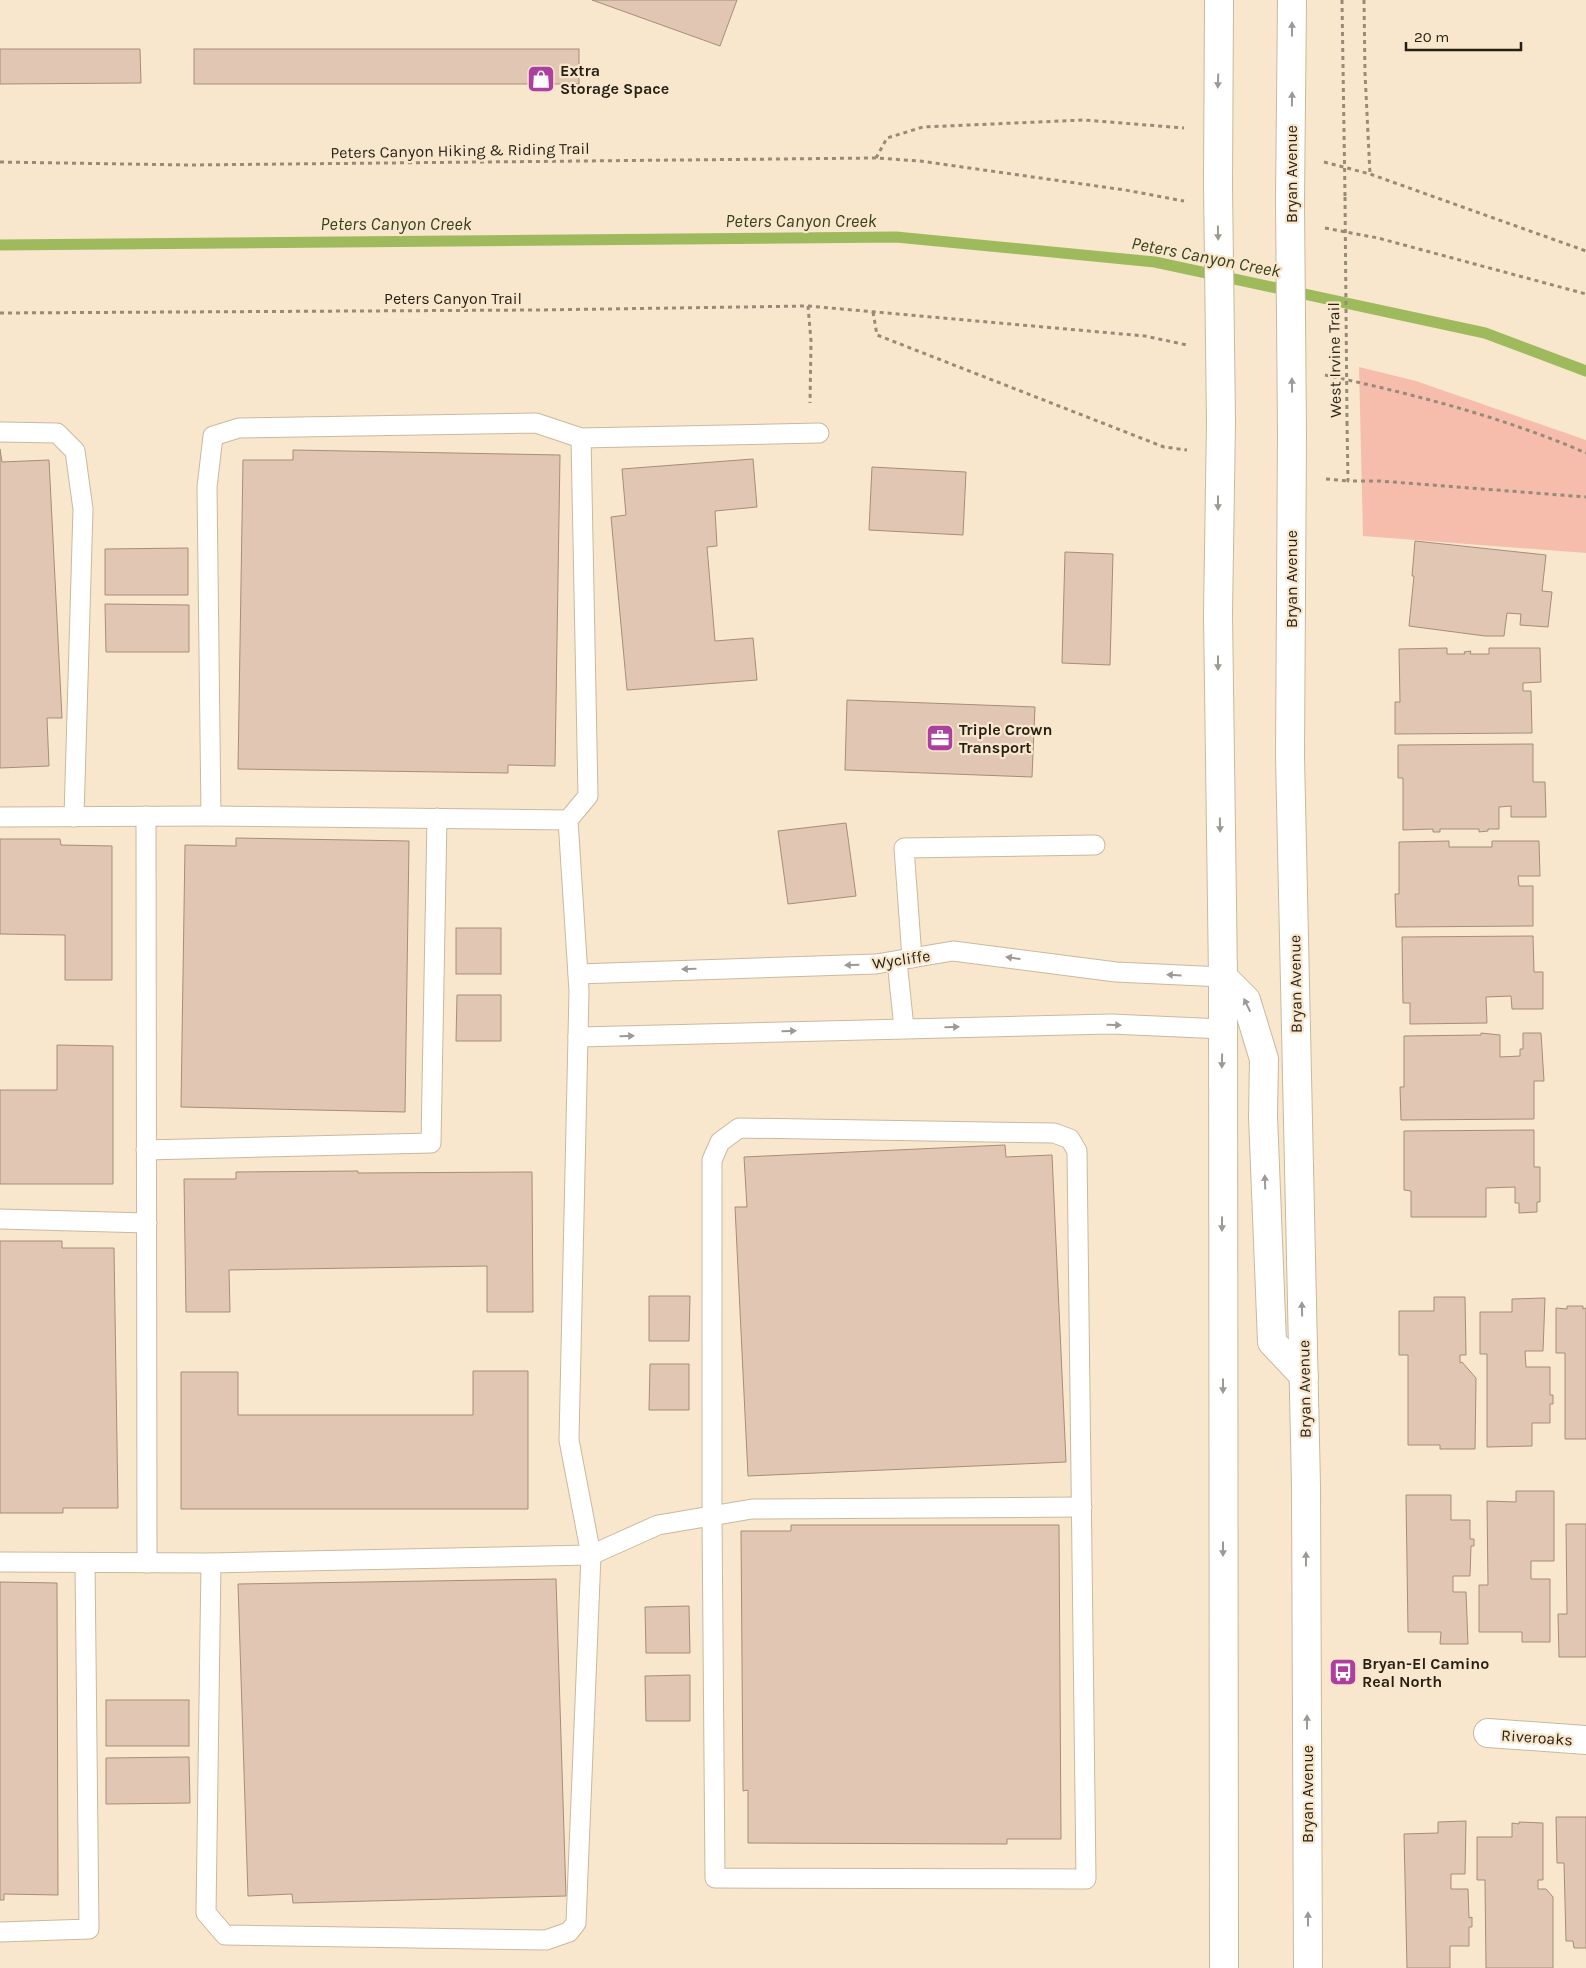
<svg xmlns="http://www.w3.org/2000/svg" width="1586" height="1968" viewBox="0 0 1586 1968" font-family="Karla,sans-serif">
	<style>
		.green { fill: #f7bdac }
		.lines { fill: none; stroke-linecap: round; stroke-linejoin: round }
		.stream { stroke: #9fba5d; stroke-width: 11 }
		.building { fill: #e1c6b3; stroke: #a68d7a }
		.lane-casing { stroke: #c9b99f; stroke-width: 21 }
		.street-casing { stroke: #c9b99f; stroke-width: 30 }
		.secondary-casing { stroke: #c9b99f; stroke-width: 30 }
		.path { stroke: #978b78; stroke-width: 3; stroke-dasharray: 4 4; stroke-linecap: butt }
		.lane { stroke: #fff; stroke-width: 19 }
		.street { stroke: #fff; stroke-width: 28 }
		.secondary { stroke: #fff; stroke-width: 28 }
		.secondary-bridge-casing { stroke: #c9b99f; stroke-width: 30; stroke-linecap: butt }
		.path-bridge { stroke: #978b78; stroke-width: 3; stroke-dasharray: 4 4; stroke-linecap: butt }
		.secondary-bridge { stroke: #fff; stroke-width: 28 }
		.oneway { fill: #9d9a96 }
		.labels { text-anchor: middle; stroke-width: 4.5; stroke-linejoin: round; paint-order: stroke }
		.poi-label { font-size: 16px; font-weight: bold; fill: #251f15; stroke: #f8e7cc; text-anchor: start }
		.street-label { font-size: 16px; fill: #251f15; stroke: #f8e7cc }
		.water-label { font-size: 18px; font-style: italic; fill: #36411a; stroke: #f8e7cc }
	</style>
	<rect width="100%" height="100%" fill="#f8e7cc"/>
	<polygon class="green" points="1359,367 1416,381 1586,440 1586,553 1363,536"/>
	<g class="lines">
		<polyline class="stream" points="0,245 896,237 1155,262 1485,333 1586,371"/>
	</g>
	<g class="building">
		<polygon points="592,0 737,0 720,46"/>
		<polygon points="0,49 140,49 141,83 0,84"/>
		<rect x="194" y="49" width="385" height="35"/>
		<polygon points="0,449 2,462 49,460 62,718 47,718 49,766 0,768"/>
		<polygon points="293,450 560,455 555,766 508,765 508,773 238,769 243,460 293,460"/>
		<polygon points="753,459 757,507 715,511 717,546 707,547 715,641 753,638 757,680 627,690 611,517 626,515 622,469"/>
		<polygon points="872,467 966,472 963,535 869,530"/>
		<polygon points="1415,541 1546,555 1542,591 1552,592 1548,627 1520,625 1521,614 1507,613 1504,636 1485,636 1409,626 1414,576 1412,576"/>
		<polygon points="188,548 188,595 105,595 105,549"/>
		<polygon points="1065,552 1113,554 1110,665 1062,663"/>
		<polygon points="105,604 189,605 189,652 106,652"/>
		<polygon points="1447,648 1447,654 1465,654 1464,652 1471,651 1470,654 1489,654 1489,648 1540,648 1541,682 1523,683 1523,691 1531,691 1532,733 1395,734 1395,702 1400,702 1399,649"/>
		<polygon points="847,700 1035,707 1032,777 845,770"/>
		<polygon points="1533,744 1533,782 1545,782 1546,817 1511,817 1511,806 1499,807 1499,829 1488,829 1488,831 1479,832 1479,829 1440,829 1440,832 1433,832 1433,829 1403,830 1403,778 1398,778 1398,745"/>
		<polygon points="846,823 856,896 788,904 778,831"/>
		<polygon points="236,838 409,841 405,1112 181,1107 185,845 236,846"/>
		<polygon points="0,839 60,839 61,845 112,846 112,980 65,980 65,935 0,934"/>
		<polygon points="1449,841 1449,847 1492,847 1492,841 1539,841 1540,876 1518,876 1519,886 1533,886 1533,926 1396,927 1395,894 1399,894 1399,842"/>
		<rect x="456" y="928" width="45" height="46"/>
		<polygon points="1533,936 1534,972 1543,972 1543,1009 1512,1009 1511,996 1486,997 1487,1023 1410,1024 1410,1003 1403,1003 1402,937"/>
		<polygon points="457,995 501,995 501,1041 456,1041"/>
		<polygon points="1481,1033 1500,1035 1500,1057 1520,1056 1520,1049 1523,1049 1523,1033 1541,1033 1544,1081 1534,1081 1534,1119 1401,1120 1400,1087 1404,1087 1404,1036 1481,1035"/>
		<polygon points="57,1045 113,1046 113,1184 0,1184 0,1090 57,1090"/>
		<polygon points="1534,1130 1534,1167 1540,1167 1540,1202 1537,1202 1537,1212 1519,1213 1519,1203 1515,1203 1515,1187 1486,1188 1486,1217 1411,1217 1411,1191 1404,1190 1404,1131"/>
		<polygon points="1005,1145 1006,1157 1052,1155 1066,1462 748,1476 735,1207 747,1207 744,1157"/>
		<polygon points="358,1171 358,1173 532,1172 533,1312 487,1312 487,1266 229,1270 230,1312 186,1312 184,1179 236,1179 236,1172"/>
		<polygon points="0,1241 62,1241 62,1248 114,1248 118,1508 63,1508 63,1513 0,1513"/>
		<polygon points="649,1296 690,1296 689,1341 649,1341"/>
		<polygon points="1434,1297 1465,1297 1466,1355 1460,1355 1460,1363 1462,1362 1476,1378 1475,1449 1440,1449 1440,1445 1408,1445 1408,1355 1399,1355 1399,1311 1434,1311"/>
		<polygon points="1545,1298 1543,1351 1525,1351 1526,1367 1550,1367 1550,1395 1553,1395 1553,1404 1550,1404 1550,1423 1532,1423 1532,1446 1487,1447 1487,1354 1480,1354 1480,1312 1512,1312 1512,1299"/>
		<polygon points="1567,1306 1583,1306 1583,1309 1586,1308 1586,1439 1565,1439 1565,1353 1556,1353 1556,1308 1567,1309"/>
		<polygon points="650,1364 689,1364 689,1410 649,1410"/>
		<polygon points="473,1371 528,1371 528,1509 181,1509 181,1372 238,1372 238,1415 473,1415"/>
		<polygon points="1516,1491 1554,1491 1554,1561 1531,1561 1531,1579 1550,1579 1550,1642 1522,1642 1522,1632 1479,1632 1479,1585 1488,1585 1487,1501 1516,1502"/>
		<polygon points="1406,1495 1451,1495 1451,1520 1470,1520 1470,1539 1474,1539 1474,1546 1471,1546 1470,1576 1453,1576 1453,1592 1466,1592 1468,1644 1440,1644 1441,1632 1408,1632"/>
		<polygon points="1566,1524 1586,1524 1586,1657 1559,1657 1558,1614 1567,1614"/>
		<polygon points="791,1525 1059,1525 1061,1839 1007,1839 1007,1844 748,1843 748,1790 743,1791 741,1531 791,1531"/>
		<polygon points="556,1579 566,1896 293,1903 292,1894 248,1896 238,1584"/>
		<polygon points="0,1582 57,1583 58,1895 4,1894 4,1900 0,1900"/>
		<polygon points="689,1606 690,1653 646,1653 645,1607"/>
		<polygon points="690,1675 690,1721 646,1721 645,1676"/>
		<rect x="106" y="1700" width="83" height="46"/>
		<polygon points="189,1757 190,1803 106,1804 106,1758"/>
		<polygon points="1556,1817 1586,1817 1586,1948 1574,1948 1573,1941 1566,1941 1564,1863 1557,1863"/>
		<polygon points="1466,1821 1465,1874 1451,1874 1451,1889 1468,1889 1469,1918 1472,1917 1472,1927 1469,1927 1469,1946 1450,1946 1450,1968 1407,1968 1404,1834 1438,1833 1438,1822"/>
		<polygon points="1519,1822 1543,1823 1543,1880 1538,1880 1538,1889 1546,1889 1553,1897 1553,1968 1486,1968 1485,1880 1477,1880 1477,1837 1512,1837 1512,1823 1519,1824"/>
	</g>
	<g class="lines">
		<g class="lane-casing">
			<g id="lane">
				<polyline points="0,432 57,433 75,451 83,509 74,817"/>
				<polyline points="146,816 147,1563"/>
				<polyline points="211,816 207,487 213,436 239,428 536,423 581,438 819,433"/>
				<polyline points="0,817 211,816 568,820"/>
				<polyline points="912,958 904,848 1095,845"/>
				<polyline points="897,961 904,1028"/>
				<polyline points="578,974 876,964 953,951 1116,972 1223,977"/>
				<polyline points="578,1037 1111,1024 1223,1029"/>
				<polygon points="739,1128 1054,1133 1070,1139 1077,1151 1086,1879 715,1878 712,1516 712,1160 720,1142"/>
				<polyline points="146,1150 431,1143 437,818"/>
				<polyline points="0,1219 147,1223"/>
				<polyline points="0,1562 211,1563 591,1555 658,1525 752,1509 1082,1507"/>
				<polyline points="211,1563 206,1913 225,1935 546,1940 569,1932 576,1923 591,1555 569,1440 579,991 568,820 588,796 581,438"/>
				<polyline points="0,1932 89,1929 85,1563"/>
			</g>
		</g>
		<g class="street-casing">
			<polyline id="street" points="1488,1733 1586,1740"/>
		</g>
		<g class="secondary-casing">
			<g id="secondary">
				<polyline points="1218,185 1219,0"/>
				<polyline points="1290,201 1292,0"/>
				<polyline points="1221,422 1218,614 1223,977 1224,1968"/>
				<polyline points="1292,434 1290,756 1306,1486 1308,1968"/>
				<polyline points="1223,977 1246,1000 1264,1059 1263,1116 1272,1342 1304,1376"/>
			</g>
		</g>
		<g class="path">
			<polyline points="1342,0 1345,197"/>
			<polyline points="1364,0 1365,73 1370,174"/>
			<polyline points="876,158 887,138 923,127 1084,120 1184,128"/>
			<polyline points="0,162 189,165 876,158 920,161 1125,190 1184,201"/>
			<polyline points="1324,162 1370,174 1586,251"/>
			<polyline points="1325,228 1378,238 1586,294"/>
			<polyline points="808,306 811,341 810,403"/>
			<polyline points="873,312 877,335 1164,447 1187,450"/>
			<polyline points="0,313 537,310 808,306 1145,336 1187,345"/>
			<path d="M1325 375C1413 394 1503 417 1586 453"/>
			<polyline points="1347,422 1348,481 1380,481 1586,497"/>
			<polyline points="1326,479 1348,481"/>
		</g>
		<use href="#lane" class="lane"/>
		<use href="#street" class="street"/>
		<use href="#secondary" class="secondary"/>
		<g class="secondary-bridge-casing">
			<g id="secondary-bridge">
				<polyline points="1218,185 1221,422"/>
				<polyline points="1290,201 1292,434"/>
			</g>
		</g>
		<polyline class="path-bridge" points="1345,197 1347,422"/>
		<use href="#secondary-bridge" class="secondary-bridge"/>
	</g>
	<defs><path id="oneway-solid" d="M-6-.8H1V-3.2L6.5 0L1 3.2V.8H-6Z" transform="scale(1.25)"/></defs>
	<g class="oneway">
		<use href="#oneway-solid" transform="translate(1292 29) rotate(-90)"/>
		<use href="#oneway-solid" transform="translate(1218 81) rotate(92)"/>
		<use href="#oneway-solid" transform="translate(1292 99) rotate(-89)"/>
		<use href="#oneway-solid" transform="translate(1218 233) rotate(89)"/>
		<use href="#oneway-solid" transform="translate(1292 385) rotate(-91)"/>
		<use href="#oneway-solid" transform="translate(1218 503) rotate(90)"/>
		<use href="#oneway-solid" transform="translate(1218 663) rotate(90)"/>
		<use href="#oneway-solid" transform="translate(1220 825) rotate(89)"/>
		<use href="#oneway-solid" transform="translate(1013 958) rotate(-172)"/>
		<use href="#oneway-solid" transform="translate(852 965) rotate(178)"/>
		<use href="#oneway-solid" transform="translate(689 969) rotate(178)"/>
		<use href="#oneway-solid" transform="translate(1174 975) rotate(-177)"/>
		<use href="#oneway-solid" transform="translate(1247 1005) rotate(-116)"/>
		<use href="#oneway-solid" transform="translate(1114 1025) rotate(2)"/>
		<use href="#oneway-solid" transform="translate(952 1027) rotate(-1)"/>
		<use href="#oneway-solid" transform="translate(789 1031) rotate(-2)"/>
		<use href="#oneway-solid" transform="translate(627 1036) rotate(-2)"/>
		<use href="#oneway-solid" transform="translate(1222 1061) rotate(91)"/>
		<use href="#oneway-solid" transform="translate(1265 1182) rotate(-92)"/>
		<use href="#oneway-solid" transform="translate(1222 1224) rotate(90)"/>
		<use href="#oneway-solid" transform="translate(1302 1309) rotate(-91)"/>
		<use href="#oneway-solid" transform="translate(1223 1386) rotate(90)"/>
		<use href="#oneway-solid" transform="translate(1223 1549) rotate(90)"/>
		<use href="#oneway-solid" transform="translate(1306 1559) rotate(-90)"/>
		<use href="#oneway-solid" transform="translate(1307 1722) rotate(-90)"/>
		<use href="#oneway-solid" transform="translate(1308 1919) rotate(-90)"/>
	</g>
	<defs>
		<g id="shop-square" transform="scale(1.4375)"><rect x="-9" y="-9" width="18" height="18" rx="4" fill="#ac3f9f" stroke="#f8e7cc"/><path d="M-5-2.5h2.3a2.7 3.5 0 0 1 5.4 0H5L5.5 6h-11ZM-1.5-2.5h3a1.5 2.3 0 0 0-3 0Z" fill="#fff"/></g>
		<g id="office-square" transform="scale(1.4375)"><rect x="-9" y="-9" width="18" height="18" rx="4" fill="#ac3f9f" stroke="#f8e7cc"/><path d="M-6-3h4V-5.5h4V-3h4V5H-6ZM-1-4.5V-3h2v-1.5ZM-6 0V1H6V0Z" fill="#fff"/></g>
		<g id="bus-square" transform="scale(1.4375)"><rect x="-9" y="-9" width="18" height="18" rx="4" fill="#ac3f9f" stroke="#f8e7cc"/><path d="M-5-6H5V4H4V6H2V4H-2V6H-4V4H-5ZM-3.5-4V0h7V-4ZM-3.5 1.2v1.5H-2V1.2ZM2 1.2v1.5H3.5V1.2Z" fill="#fff"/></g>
	</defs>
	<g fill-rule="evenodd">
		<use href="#shop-square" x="541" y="79"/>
		<use href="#office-square" x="940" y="738"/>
		<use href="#bus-square" x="1343" y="1672"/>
	</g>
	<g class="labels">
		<g class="poi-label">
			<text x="560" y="76">Extra<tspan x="560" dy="18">Storage Space</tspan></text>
			<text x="959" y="735">Triple Crown<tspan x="959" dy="18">Transport</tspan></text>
			<text x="1362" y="1669">Bryan-El Camino<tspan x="1362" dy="18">Real North</tspan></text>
		</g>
		<g class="street-label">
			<text transform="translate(460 150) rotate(-1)" y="6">Peters Canyon Hiking &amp; Riding Trail</text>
			<text transform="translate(1291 174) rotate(-90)" y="6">Bryan Avenue</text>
			<text x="453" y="304">Peters Canyon Trail</text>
			<text transform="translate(1334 360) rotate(-91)" y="6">West Irvine Trail</text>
			<text transform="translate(1291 579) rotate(-90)" y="6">Bryan Avenue</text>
			<text transform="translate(901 959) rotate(-8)" y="6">Wycliffe</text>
			<text transform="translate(1295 984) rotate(-91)" y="6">Bryan Avenue</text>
			<text transform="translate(1304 1389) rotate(-91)" y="6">Bryan Avenue</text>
			<text transform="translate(1537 1737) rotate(4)" y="6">Riveroaks</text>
			<text transform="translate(1307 1794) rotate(-90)" y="6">Bryan Avenue</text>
		</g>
		<g class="water-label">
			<text x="801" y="227">Peters Canyon Creek</text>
			<text x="396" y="230">Peters Canyon Creek</text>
			<text transform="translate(1206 257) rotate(11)" y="6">Peters Canyon Creek</text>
		</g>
	</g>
	<path d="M1406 42v8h115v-8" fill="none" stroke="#251f15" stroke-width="2.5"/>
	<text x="1414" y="42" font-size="15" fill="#251f15" stroke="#f8e7cc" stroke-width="4" paint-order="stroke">20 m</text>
</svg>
